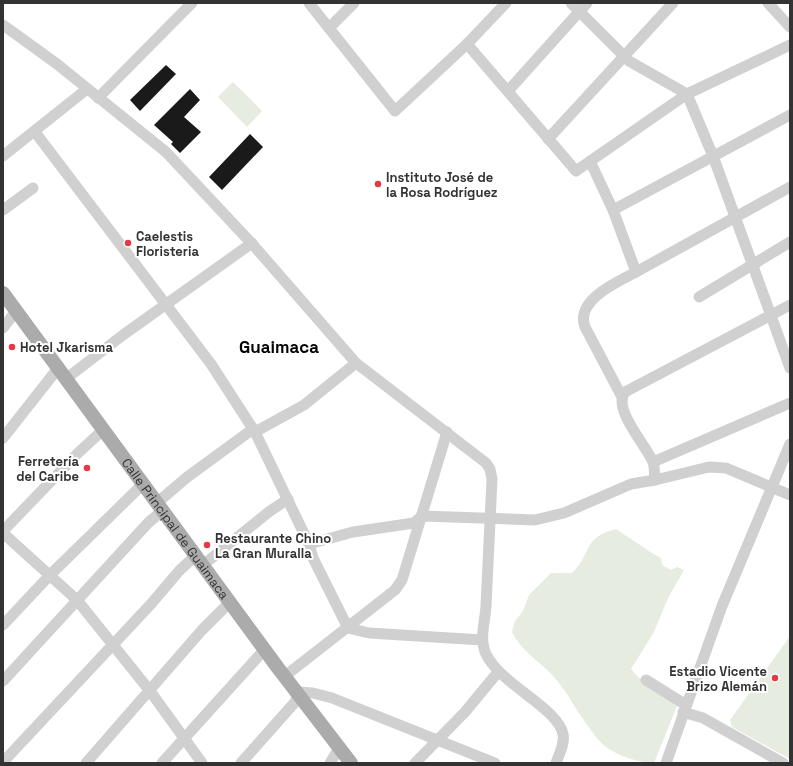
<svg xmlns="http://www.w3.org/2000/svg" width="793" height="766" viewBox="0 0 793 766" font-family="'Space Grotesk',sans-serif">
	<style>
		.green { fill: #e6ecdf }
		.building { fill: #1a1a1a }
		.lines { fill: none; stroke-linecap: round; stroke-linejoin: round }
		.minor { stroke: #d0d0d0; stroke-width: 11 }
		.major { stroke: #ababab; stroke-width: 14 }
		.poi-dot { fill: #e63946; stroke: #fff; stroke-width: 1.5 }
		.labels { text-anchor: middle; stroke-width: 4; stroke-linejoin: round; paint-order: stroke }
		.poi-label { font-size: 13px; font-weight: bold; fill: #333; stroke: #fff; text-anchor: start }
		.street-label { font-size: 13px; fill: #333; stroke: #fff }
		.district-label { font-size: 17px; font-weight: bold; fill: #000; stroke: #fff }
	</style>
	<rect width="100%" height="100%" fill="#fff"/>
	<g class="green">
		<polygon points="233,82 262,111 247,127 218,97"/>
		<path d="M616 529 652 553 661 558 662 565 671 570 677 567 684 570 668 598 654 632 631 669 638 677 677 706 654 763C640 763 618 756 606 747 590 734 572 700 559 683 545 664 523 654 512 632L515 621 523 611 529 595 551 573H572C593 552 582 538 616 529Z"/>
		<polygon points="790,636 790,759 732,727 730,720"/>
	</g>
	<g class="building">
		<polygon points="166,65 176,74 140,111 130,100"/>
		<polygon points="190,89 200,100 184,117 201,132 180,153 171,144 173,142 154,125"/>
		<polygon points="250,134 263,147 222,190 209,177"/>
	</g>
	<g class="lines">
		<g class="minor">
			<polyline points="309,3 395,111 467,44 506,3"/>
			<polyline points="571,3 629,61 687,94 713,156 790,368"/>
			<polyline points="768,3 790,27"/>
			<path d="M3 25 57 64 166 152 254 246 356 363 486 463 490 469 492 479C490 521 488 564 486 606 485 622 479 639 486 654 500 684 558 708 563 734 565 744 559 754 556 763"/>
			<polyline points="329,28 354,3"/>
			<polyline points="467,44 576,171 687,94 790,45"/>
			<polyline points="508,91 587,3"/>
			<polyline points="98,98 192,3"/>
			<polyline points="35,132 211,364 255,432 309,544 313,558 348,628 369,633 482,640"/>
			<polyline points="548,139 673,3"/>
			<polyline points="3,156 87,89"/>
			<polyline points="590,161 613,210 636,272 790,187"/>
			<polyline points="3,210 33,188"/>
			<polyline points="613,210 790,115"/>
			<polyline points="699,297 790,242"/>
			<polyline points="3,328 16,311"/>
			<polyline points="67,378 123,335 252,243"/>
			<path d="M622 397 585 327C575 300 617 282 636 272"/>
			<polyline points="255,432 304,405 356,363"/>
			<polyline points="3,438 59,367"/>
			<polyline points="653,462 790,403"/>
			<path d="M655 480C654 475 655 467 653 462 646 445 612 409 625 392L790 305"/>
			<polyline points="158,502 186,478 253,429"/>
			<polyline points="3,531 78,453 104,429"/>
			<polyline points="3,533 77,600 150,691 202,763"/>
			<polyline points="309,544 353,532 414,523 422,516 535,520 564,513 631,484 655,480 709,467 726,468 790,495"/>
			<polyline points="203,565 270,511 288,499"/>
			<polyline points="3,625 50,575 144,483"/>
			<polyline points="285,676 395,590 402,580 447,432"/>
			<polyline points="646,680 686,705"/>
			<polyline points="3,681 148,523 163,510"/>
			<polyline points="683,712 703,718 783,763"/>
			<polyline points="3,762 151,604 179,571 196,555"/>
			<polyline points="86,763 202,630 230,602"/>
			<polyline points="162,763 265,649"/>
			<polyline points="241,763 296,701 297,692 313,693 332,698 495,763"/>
			<polyline points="330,763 339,748"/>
			<polyline points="415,763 465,712 498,672"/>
			<polyline points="666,763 722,606 790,444"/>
		</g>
		<path class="major" id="s1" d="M3 293 278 668 351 763"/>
	</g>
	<g class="poi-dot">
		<circle cx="378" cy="184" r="4"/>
		<circle cx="128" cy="243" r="4"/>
		<circle cx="12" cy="347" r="4"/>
		<circle cx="87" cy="468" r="4"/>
		<circle cx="207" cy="545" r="4"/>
		<circle cx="775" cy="678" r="4"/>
	</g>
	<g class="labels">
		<g class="poi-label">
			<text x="386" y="182">Instituto José de<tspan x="386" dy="15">la Rosa Rodríguez</tspan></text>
			<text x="136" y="241">Caelestis<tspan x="136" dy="15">Floristeria</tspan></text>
			<text x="20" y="352">Hotel Jkarisma</text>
			<text x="79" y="466" text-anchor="end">Ferretería<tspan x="79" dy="15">del Caribe</tspan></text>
			<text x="215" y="543">Restaurante Chino<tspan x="215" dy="15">La Gran Muralla</tspan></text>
			<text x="767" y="676" text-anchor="end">Estadio Vicente<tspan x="767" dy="15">Brizo Alemán</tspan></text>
		</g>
		<g class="street-label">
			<text dy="5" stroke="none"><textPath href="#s1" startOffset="292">Calle Principal de Guaimaca</textPath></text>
		</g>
		<g class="district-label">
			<text x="279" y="353">Guaimaca</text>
		</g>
	</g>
	<rect width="793" height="766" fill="none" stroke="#333333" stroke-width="8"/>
</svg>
